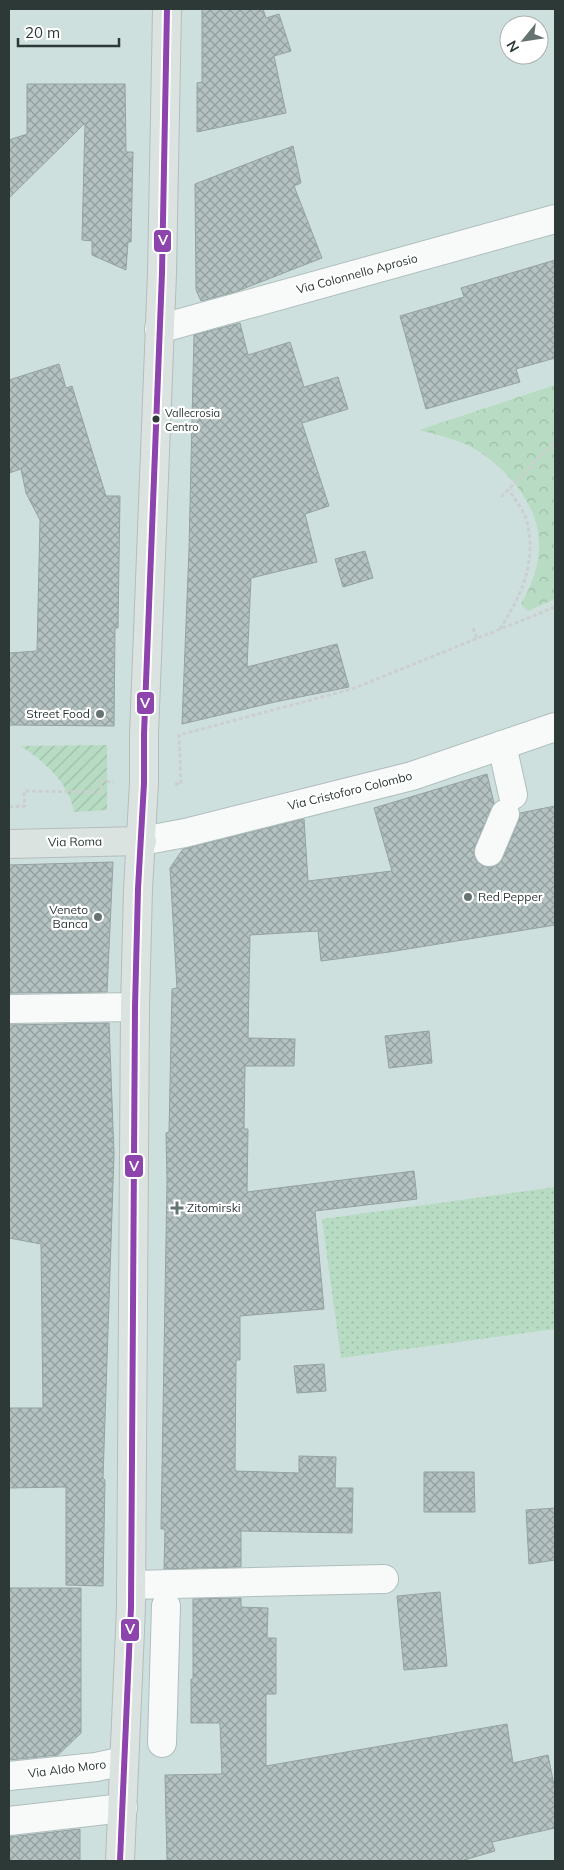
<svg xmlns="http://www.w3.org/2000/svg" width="564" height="1870" viewBox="0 0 564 1870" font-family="Mulish,sans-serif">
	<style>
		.grass { fill: url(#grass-dots) }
		.park { fill: url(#park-crowns) }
		.garden { fill: url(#garden-furrows) }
		.building { fill: url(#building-cross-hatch); stroke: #94a2a1 }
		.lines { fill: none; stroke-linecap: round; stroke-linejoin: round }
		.minor-casing { stroke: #afbebc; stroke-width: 30 }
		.major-casing { stroke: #b4bdbc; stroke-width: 30 }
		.path { stroke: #cbcfcf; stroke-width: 3; stroke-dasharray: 4 2.5; stroke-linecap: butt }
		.minor { stroke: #f8fafa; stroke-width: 28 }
		.major { stroke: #dae3e0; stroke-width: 28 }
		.bus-1-casing { stroke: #fff; stroke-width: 10 }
		.bus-1 { stroke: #8e44ad; stroke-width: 6 }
		.bus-dot { fill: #2c3937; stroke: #fff; stroke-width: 2 }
		.poi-dot { fill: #657371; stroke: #fff; stroke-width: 2 }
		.labels { text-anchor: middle; stroke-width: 4.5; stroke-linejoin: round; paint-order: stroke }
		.bus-label { font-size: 11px; fill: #2c3937; stroke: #fff; text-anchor: start }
		.street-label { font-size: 12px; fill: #2c3937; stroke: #fff }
		.poi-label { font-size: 12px; fill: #2c3937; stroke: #fff; text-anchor: end }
		.line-badge { stroke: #fff; stroke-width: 2 }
		.badge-label { font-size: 14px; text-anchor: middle; font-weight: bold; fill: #fff }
	</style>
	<defs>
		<pattern id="grass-dots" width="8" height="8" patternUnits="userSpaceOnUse" patternTransform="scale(1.25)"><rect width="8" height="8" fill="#b7dcc3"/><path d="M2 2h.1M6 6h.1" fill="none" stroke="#9ebea8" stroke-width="1.8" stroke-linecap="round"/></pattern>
		<pattern id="park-crowns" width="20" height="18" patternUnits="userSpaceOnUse" patternTransform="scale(1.25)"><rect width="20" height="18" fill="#b7dcc3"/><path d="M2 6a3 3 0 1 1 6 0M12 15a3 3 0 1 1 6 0" fill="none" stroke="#9ebea8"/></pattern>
		<pattern id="garden-furrows" width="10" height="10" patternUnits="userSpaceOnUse" patternTransform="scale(1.25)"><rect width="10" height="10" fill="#b7dcc3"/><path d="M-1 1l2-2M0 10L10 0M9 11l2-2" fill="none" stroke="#9ebea8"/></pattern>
		<pattern id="building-cross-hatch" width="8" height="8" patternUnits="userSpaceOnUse" patternTransform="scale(1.25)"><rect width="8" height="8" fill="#b4c2c2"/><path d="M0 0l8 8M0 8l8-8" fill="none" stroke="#939f9e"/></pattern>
	</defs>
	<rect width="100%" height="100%" fill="#cee0dd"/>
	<polygon class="grass" points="555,1187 555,1329 341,1358 322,1219"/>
	<path class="park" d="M555 385V599L528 611 521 604C551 553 543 509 501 469 493 462 483 453 473 448 457 439 437 435 419 430Z"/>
	<path class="garden" d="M107 745V810L74 812C69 783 45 762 21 746Z"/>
	<g class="building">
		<polygon points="202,9 263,9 266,18 279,14 291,51 274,56 286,113 197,132 197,83 202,82"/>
		<polygon points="27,84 125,84 126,152 133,152 131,242 128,242 126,270 92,255 92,241 82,240 85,123 9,198 9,140 27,134"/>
		<polygon points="293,146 301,183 294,186 322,258 235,292 201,301 196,290 195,184"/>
		<polygon points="555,260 555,358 516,369 520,382 426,409 400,316 464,297 461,288"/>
		<polygon points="240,323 248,355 290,342 304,387 338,377 348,409 302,423 329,506 305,514 317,562 251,578 247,667 337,644 349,687 275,702 182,724 189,549 194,335"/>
		<polygon points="59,364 66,388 72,386 106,496 120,496 118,628 115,628 114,726 9,725 9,653 37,651 40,520 26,493 21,469 9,473 9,380"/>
		<polygon points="365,551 373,578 343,587 335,559"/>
		<polygon points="487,774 494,803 475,846 474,853 476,861 483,866 491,867 499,864 503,858 519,820 520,813 555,806 555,925 389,952 321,961 318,931 250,935 248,1038 295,1039 294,1066 245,1066 244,1129 248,1129 247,1192 414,1171 417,1199 315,1211 324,1309 240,1316 240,1360 236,1360 235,1471 299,1473 299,1456 336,1457 335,1488 353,1488 352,1533 241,1531 241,1567 164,1569 165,1529 161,1529 167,1182 166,1133 169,1132 172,989 177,988 170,868 183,849 304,819 308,881 392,871 374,808"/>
		<polygon points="113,862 107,992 9,993 9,865"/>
		<polygon points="109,1023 114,1154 103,1478 105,1480 103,1586 66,1585 66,1487 9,1488 9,1408 43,1408 41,1244 9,1238 9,1025"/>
		<polygon points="429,1031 432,1063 389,1068 385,1036"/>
		<polygon points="324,1364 326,1391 297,1393 294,1366"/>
		<polygon points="424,1472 474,1472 475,1512 424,1512"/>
		<polygon points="555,1508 555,1560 529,1564 526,1510"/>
		<polygon points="9,1588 81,1588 81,1733 58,1755 9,1760"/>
		<polygon points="440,1592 447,1666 404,1670 397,1596"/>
		<polygon points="241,1598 241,1607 268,1608 267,1638 276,1638 276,1694 266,1694 266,1766 507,1724 513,1763 548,1755 555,1790 555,1828 492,1842 495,1851 461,1861 167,1861 165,1775 222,1774 220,1723 191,1723 191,1679 193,1679 193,1599"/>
		<polygon points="80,1829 80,1861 9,1861 9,1837"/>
	</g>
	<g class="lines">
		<g class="minor-casing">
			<g id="minor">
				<polyline points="159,329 555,219"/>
				<polyline points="502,745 513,795"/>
				<polyline points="142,841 185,833 412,776 555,727"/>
				<polyline points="489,852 505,814"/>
				<polyline points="9,1009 135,1007"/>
				<polyline points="131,1585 384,1579"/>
				<polyline points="162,1743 166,1606"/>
				<polyline points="9,1776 96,1767 124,1761"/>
				<polyline points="9,1821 123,1808"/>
			</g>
		</g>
		<g class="major-casing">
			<g id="major">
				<polyline points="9,844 142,841"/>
				<polyline points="120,1861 131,1607 135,1007 138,889 144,783 144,734 162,273 167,9"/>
			</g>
		</g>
		<g class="path">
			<polyline points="501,497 555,442"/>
			<polyline points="473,628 477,639"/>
			<path d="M500 629C517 602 531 576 530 543 529 534 529 525 525 516 521 507 514 498 509 490"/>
			<polyline points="175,784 181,784 179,735 352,689 555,607"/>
			<polyline points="9,807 25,806 24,791 100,792 101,781 114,782"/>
		</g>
		<use href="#minor" class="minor"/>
		<use href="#major" class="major"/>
		<g class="bus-1-casing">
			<polyline id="bus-1" points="120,1861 131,1607 135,1007 138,889 144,783 144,734 162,273 167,9"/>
		</g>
		<use href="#bus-1" class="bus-1"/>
	</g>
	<circle class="bus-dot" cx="156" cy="419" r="4.5"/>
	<g class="poi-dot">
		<circle cx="100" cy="714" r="5"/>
		<circle cx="468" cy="897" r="5"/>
		<circle cx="98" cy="917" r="5"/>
		<path d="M174.5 1200.5h5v5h5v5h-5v5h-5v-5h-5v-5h5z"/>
	</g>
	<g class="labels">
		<g class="bus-label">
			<text x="165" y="417">Vallecrosia<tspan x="165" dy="14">Centro</tspan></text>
		</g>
		<g class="street-label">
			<text transform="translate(357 274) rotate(-15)" y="4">Via Colonnello Aprosio</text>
			<text transform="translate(350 791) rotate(-14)" y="4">Via Cristoforo Colombo</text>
			<text transform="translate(75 842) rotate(-1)" y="4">Via Roma</text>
			<text transform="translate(67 1769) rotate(-7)" y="4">Via Aldo Moro</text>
		</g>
		<g class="poi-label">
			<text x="90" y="718">Street Food</text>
			<text x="478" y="901" text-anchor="start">Red Pepper</text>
			<text x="88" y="914">Veneto<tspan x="88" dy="14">Banca</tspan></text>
			<text x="187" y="1212" text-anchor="start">Zitomirski</text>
		</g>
	</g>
	<g class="line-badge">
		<rect x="153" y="229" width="19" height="24" rx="5" fill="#8e44ad"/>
		<rect x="136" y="691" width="19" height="24" rx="5" fill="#8e44ad"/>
		<rect x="124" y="1154" width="20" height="24" rx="5" fill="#8e44ad"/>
		<rect x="120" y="1618" width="20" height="24" rx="5" fill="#8e44ad"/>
	</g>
	<g class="badge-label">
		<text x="163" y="245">V</text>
		<text x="145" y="708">V</text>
		<text x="134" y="1171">V</text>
		<text x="130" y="1634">V</text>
	</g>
	<rect width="564" height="1870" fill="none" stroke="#2c3937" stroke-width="20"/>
	<g transform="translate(524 40) rotate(240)"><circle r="24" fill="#ffffff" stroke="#abb0af"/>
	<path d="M0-4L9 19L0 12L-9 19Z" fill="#657371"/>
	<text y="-8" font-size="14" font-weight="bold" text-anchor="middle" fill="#2c3937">N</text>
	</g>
	<path d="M18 38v8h101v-8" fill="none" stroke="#2c3937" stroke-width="2.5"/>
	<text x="25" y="38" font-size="15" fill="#2c3937" stroke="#ffffff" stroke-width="4" paint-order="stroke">20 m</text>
</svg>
